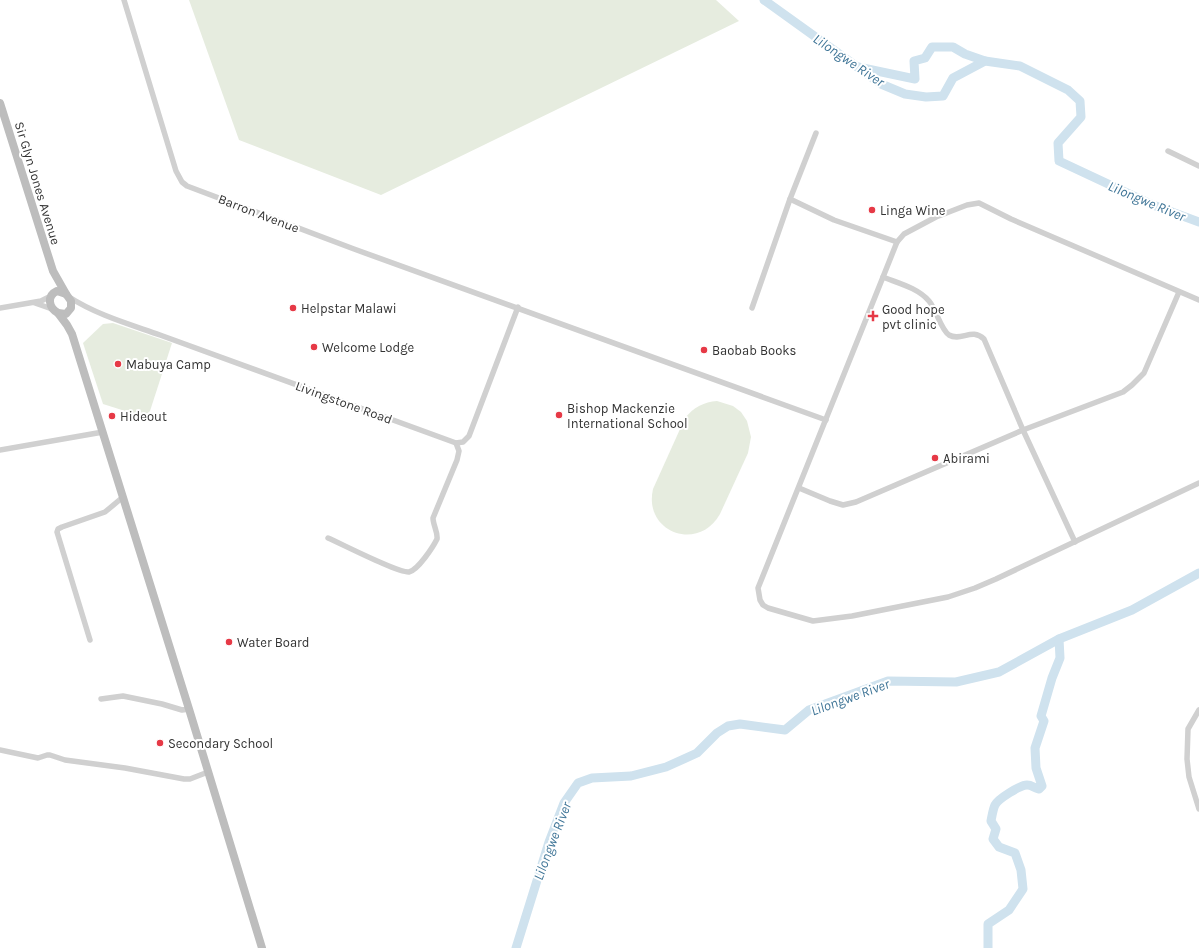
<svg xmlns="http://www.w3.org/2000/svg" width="1199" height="948" viewBox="0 0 1199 948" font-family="Karla,sans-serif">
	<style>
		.green { fill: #e6ecdf }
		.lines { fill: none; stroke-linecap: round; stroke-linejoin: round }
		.river { stroke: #cfe2ee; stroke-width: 9 }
		.street { stroke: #d0d0d0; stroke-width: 5.5 }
		.secondary { stroke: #bdbdbd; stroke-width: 8 }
		.poi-dot { fill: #e63946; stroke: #fff; stroke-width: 1.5 }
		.labels { text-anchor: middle; stroke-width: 4; stroke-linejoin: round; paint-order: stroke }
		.street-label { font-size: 13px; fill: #333; stroke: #fff }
		.poi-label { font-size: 13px; fill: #333; stroke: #fff; text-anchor: start }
		.water-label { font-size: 14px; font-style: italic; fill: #3f7597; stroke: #fff }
	</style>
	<rect width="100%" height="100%" fill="#fff"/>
	<g class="green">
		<polygon points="189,0 716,0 739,21 381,195 239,140"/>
		<polygon points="113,323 172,343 150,411 144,417 103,404 83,343 103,324"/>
		<path d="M717 401 733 406 741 412 747 421 751 437 748 453 720 514C698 553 643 532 653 489L685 418C694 407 704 402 717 401Z"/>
	</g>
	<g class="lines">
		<g class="river">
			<polyline points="764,0 881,84 905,94 926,97 943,96 953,78 985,61 1020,66 1068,90 1080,101 1081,117 1058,143 1059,161 1153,205 1199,222"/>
			<polyline points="858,67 915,79 914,61 925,58 932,47 953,47 965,54 985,61"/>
			<polyline points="516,948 549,842 564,803 578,783 592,778 631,776 666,767 697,753 717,733 728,726 740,724 785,730 809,710 888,681 956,682 999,672 1059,639 1132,610 1199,573"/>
			<path d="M988 948V924L1009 910 1023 889 1021 870 1015 853 999 847 993 839 996 829 991 821C992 816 993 809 995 805 998 799 1020 785 1027 785 1032 785 1034 788 1039 789L1042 786 1036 768 1035 748 1044 721 1041 716 1052 678 1060 658 1059 639"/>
		</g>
		<g class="street">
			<polyline points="124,0 176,171 182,182 187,186 354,249 826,420"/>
			<polyline points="816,133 790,199 834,220 897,242"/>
			<polyline points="1168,151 1199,166"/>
			<path d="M883 277C898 283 918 288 929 301 936 309 941 330 949 335 961 342 972 327 984 339L1023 430 1075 542"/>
			<path d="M69 297C97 315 129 324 160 335L456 443 463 442 469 436 518 307"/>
			<polyline points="1199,300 1011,219 979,203 967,205 936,217 904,234 897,242 883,277 758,588 760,600 763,605 768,608 813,621 852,616 948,597 975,588 996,579 1199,483"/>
			<polyline points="35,303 52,309"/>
			<polyline points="0,308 41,301 51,296"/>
			<polyline points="752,308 790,199"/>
			<polyline points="0,450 103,432"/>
			<polyline points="799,488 830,501 843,505 856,502 1023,430 1123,392 1132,385 1144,373 1179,292"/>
			<path d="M328 538C342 544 398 573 409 572 418 570 433 547 437 539 438 532 433 525 433 518L457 460 459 451 456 443"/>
			<polyline points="90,640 57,532 58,529 62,527 105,512 123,497"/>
			<polyline points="101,699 123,696 162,704 182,710 189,709"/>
			<polyline points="1199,710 1188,729 1187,759 1189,777 1199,809"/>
			<polyline points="0,750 38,758 47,755 50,755 65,760 125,768 184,779 190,779 208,772"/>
		</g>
		<g class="secondary">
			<polyline points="0,103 53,271 66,294"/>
			<path d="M57 291 66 294 71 301V308L66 314 58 313C49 308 46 296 57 291Z"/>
			<polyline points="58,313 67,325 72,334 189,709 262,948"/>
		</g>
	</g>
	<g class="poi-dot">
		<circle cx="872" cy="210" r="4"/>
		<circle cx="293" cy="308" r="4"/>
		<path d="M871 310h4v4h4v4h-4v4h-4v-4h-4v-4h4z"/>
		<circle cx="314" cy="347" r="4"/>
		<circle cx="704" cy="350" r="4"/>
		<circle cx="118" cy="364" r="4"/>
		<circle cx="559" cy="415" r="4"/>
		<circle cx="112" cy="416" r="4"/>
		<circle cx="935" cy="458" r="4"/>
		<circle cx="229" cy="642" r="4"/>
		<circle cx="160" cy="743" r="4"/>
	</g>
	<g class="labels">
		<g class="street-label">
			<text transform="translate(38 183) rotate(73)" y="5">Sir Glyn Jones Avenue</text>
			<text transform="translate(259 213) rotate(21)" y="5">Barron Avenue</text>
			<text transform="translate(344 402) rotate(20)" y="5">Livingstone Road</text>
		</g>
		<g class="poi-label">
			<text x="880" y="215">Linga Wine</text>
			<text x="301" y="313">Helpstar Malawi</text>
			<text x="882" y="314">Good hope<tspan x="882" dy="15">pvt clinic</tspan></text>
			<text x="322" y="352">Welcome Lodge</text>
			<text x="712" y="355">Baobab Books</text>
			<text x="126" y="369">Mabuya Camp</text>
			<text x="567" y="413">Bishop Mackenzie<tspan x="567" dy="15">International School</tspan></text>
			<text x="120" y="421">Hideout</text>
			<text x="943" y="463">Abirami</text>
			<text x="237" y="647">Water Board</text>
			<text x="168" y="748">Secondary School</text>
		</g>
		<g class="water-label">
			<text transform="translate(849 60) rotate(34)" y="5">Lilongwe River</text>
			<text transform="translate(1147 201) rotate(23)" y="5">Lilongwe River</text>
			<text transform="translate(850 697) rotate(-20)" y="5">Lilongwe River</text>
			<text transform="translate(552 841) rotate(-69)" y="5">Lilongwe River</text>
		</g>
	</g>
</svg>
